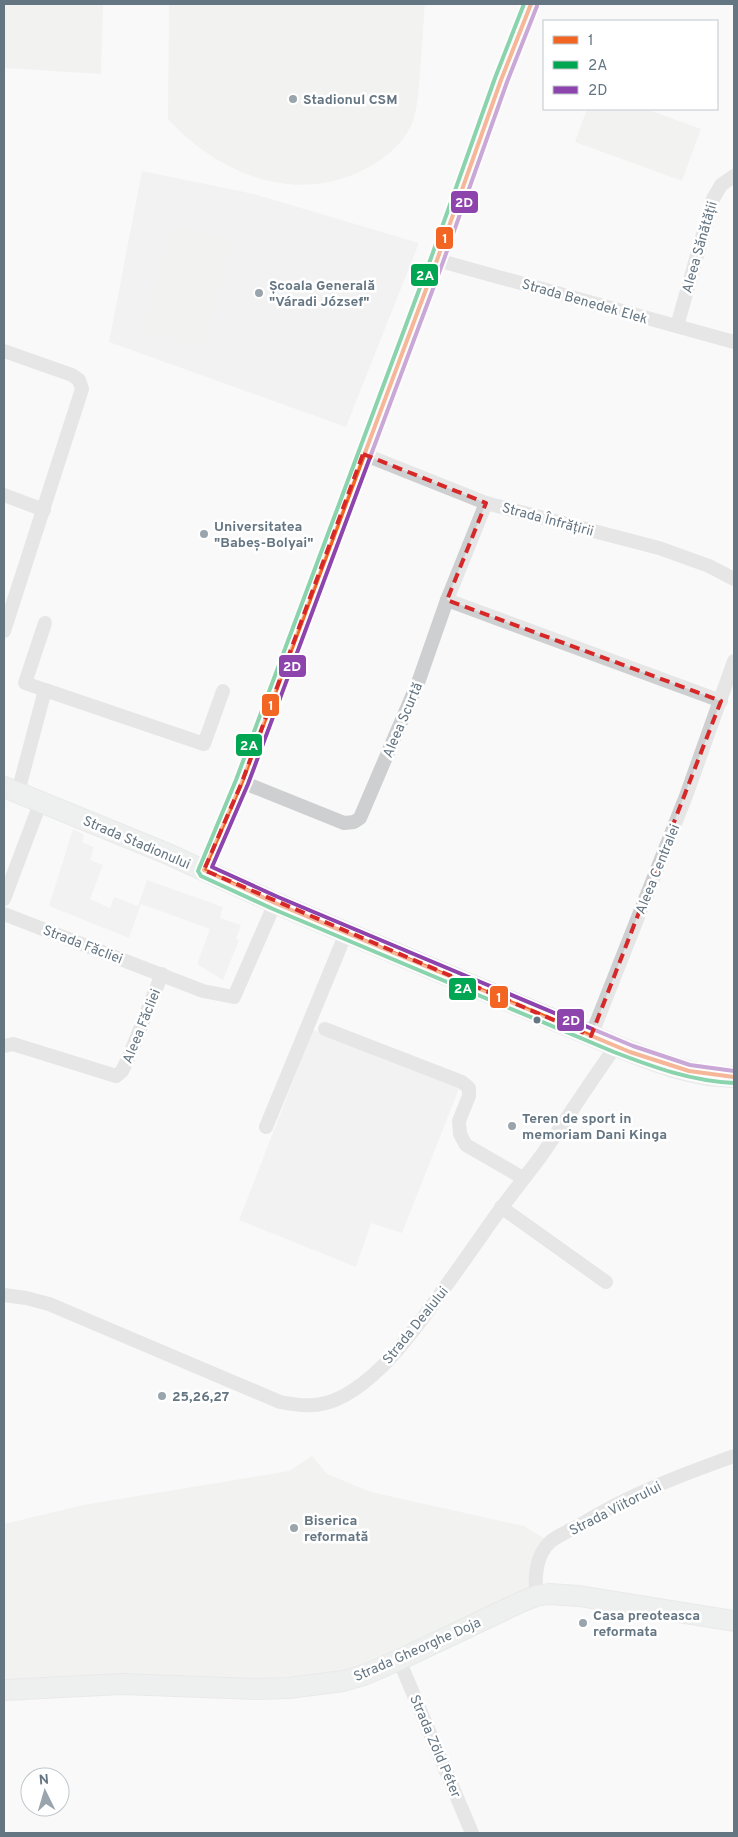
<svg xmlns="http://www.w3.org/2000/svg" width="738" height="1837" viewBox="0 0 738 1837" font-family="Overpass,sans-serif">
	<style>
		.built { fill: #e8e9e9 }
		.green { fill: #e8ebe6 }
		.lines { fill: none; stroke-linecap: round; stroke-linejoin: round }
		.secondary-casing { stroke: #d5d6d7; stroke-width: 22 }
		.street { stroke: #cecfd0; stroke-width: 14 }
		.secondary { stroke: #e1e2e2; stroke-width: 20 }
		.bus-1-casing { stroke: #fff; stroke-width: 8 }
		.bus-2-casing { stroke: #fff; stroke-width: 8 }
		.bus-3-casing { stroke: #fff; stroke-width: 8 }
		.bus-1 { stroke: #f26522; stroke-width: 4 }
		.bus-2 { stroke: #00a651; stroke-width: 4 }
		.bus-3 { stroke: #8e44ad; stroke-width: 4 }
		.marked { fill: none; stroke: #d62828; stroke-width: 4; stroke-dasharray: 10 6; stroke-linejoin: round }
		.poi-dot { fill: #99a4ac; stroke: #fff; stroke-width: 2 }
		.bus-dot { fill: #657683; stroke: #fff; stroke-width: 2 }
		.labels { text-anchor: middle; stroke-width: 5; stroke-linejoin: round; paint-order: stroke }
		.poi-label { font-size: 14px; font-weight: bold; fill: #657683; stroke: #fff; text-anchor: start }
		.street-label { font-size: 14px; fill: #657683; stroke: #fff }
		.line-badge { stroke: #fff; stroke-width: 2 }
		.badge-label { font-size: 14px; text-anchor: middle; font-weight: bold; fill: #fff }
	</style>
	<rect width="100%" height="100%" fill="#f9f9f9"/>
	<g class="built">
		<polygon points="142,171 254,194 419,243 346,427 109,342"/>
		<polygon points="73,829 84,835 82,842 94,847 90,860 103,865 90,899 110,908 114,897 138,906 147,880 223,907 220,918 241,925 236,939 239,940 223,980 197,964 210,929 141,904 129,938 49,906"/>
		<polygon points="313,1030 460,1086 402,1233 371,1223 356,1267 239,1220"/>
	</g>
	<g class="green">
		<polygon points="4,4 103,4 101,74 4,68"/>
		<path d="M169 4H425C423 27 422 49 420 72 419 88 418 106 413 121 406 141 387 157 369 167 298 207 219 175 168 119Z"/>
		<polygon points="587,109 647,109 701,129 682,181 575,142"/>
		<polygon points="172,225 232,241 203,348 142,331"/>
		<polygon points="312,1456 327,1474 371,1492 524,1526 550,1542 536,1596 343,1681 4,1690 4,1524 83,1505 289,1471"/>
	</g>
	<g class="lines">
		<g class="secondary-casing">
			<g id="secondary">
				<path d="M4 787 168 854 275 903 616 1046C654 1061 693 1077 734 1077"/>
				<polyline points="4,1690 122,1684 256,1689 289,1688 343,1681 364,1675 399,1660 521,1602 536,1596 549,1594 579,1596 734,1621"/>
			</g>
		</g>
		<g class="street">
			<polyline points="437,260 734,342"/>
			<polyline points="677,326 713,199 721,185 734,176"/>
			<polyline points="4,351 72,375 79,380 82,389 4,631"/>
			<polyline points="363,454 486,503 659,548 709,566 734,579"/>
			<polyline points="4,495 44,510"/>
			<polyline points="447,600 721,701"/>
			<polyline points="45,690 25,683 45,623"/>
			<polyline points="242,782 344,823 354,822 360,818 419,680 447,600 486,503"/>
			<polyline points="18,792 45,690 204,744 223,691"/>
			<polyline points="204,870 242,782 437,260 501,80 531,4"/>
			<polyline points="4,899 41,801"/>
			<polyline points="4,914 203,991 234,997 275,903"/>
			<polyline points="325,1029 462,1082 469,1088 469,1096 459,1121 460,1134 466,1145 523,1178"/>
			<polyline points="591,1036 686,796 734,661"/>
			<polyline points="4,1046 13,1044 116,1076 122,1071 128,1059 162,974"/>
			<polyline points="266,1127 346,933"/>
			<polyline points="501,1207 606,1282"/>
			<path d="M4 1295 26 1298 49 1304 280 1402C310 1408 329 1407 355 1389 383 1370 403 1344 423 1318 445 1287 467 1257 489 1225 505 1202 524 1179 541 1156 566 1120 590 1082 616 1046"/>
			<path d="M536 1596C535 1578 535 1556 550 1542 558 1535 571 1530 580 1525 628 1495 681 1475 734 1456"/>
			<polyline points="399,1660 472,1833"/>
		</g>
		<use href="#secondary" class="secondary"/>
		<g class="bus-1-casing">
			<polyline id="bus-1" points="531,4 501,80 437,260 242,782 204,870 275,903 630,1052 689,1071 734,1077"/>
		</g>
		<g class="bus-2-casing">
			<path id="bus-2" d="M524 4 495 78 431 258 236 780 198 871 201 876 273 909 614 1052C653 1067 691 1081 734 1083"/>
		</g>
		<g class="bus-3-casing">
			<polyline id="bus-3" points="537,6 507,82 443,262 248,784 212,867 278,897 633,1046 690,1065 734,1071"/>
		</g>
		<use href="#bus-1" class="bus-1"/>
		<use href="#bus-2" class="bus-2"/>
		<use href="#bus-3" class="bus-3"/>
	</g>
	<path d="M0 0H738V1837H0ZM363 454 486 503 447 600 721 701 591 1036 204 870 242 782Z" fill="#f9f9f9" fill-opacity=".55" fill-rule="evenodd"/>
	<path class="marked" d="M363 454 486 503 447 600 721 701 591 1036 204 870 242 782Z"/>
	<g class="poi-dot">
		<circle cx="293" cy="99" r="5"/>
		<circle cx="259" cy="293" r="5"/>
		<circle cx="204" cy="534" r="5"/>
		<circle cx="512" cy="1126" r="5"/>
		<circle cx="162" cy="1396" r="5"/>
		<circle cx="294" cy="1528" r="5"/>
		<circle cx="583" cy="1623" r="5"/>
	</g>
	<circle class="bus-dot" cx="537" cy="1020" r="4.5"/>
	<g class="labels">
		<g class="poi-label">
			<text x="303" y="104">Stadionul CSM</text>
			<text x="269" y="290">Școala Generală<tspan x="269" dy="16">"Váradi József"</tspan></text>
			<text x="214" y="531">Universitatea<tspan x="214" dy="16">"Babeș-Bolyai"</tspan></text>
			<text x="522" y="1123">Teren de sport in<tspan x="522" dy="16">memoriam Dani Kinga</tspan></text>
			<text x="172" y="1401">25,26,27</text>
			<text x="304" y="1525">Biserica<tspan x="304" dy="16">reformată</tspan></text>
			<text x="593" y="1620">Casa preoteasca<tspan x="593" dy="16">reformata</tspan></text>
		</g>
		<g class="street-label">
			<text transform="translate(699 247) rotate(-74)" y="5">Aleea Sănătății</text>
			<text transform="translate(585 301) rotate(16)" y="5">Strada Benedek Elek</text>
			<text transform="translate(548 519) rotate(15)" y="5">Strada Înfrățirii</text>
			<text transform="translate(402 720) rotate(-67)" y="5">Aleea Scurtă</text>
			<text transform="translate(137 842) rotate(23)" y="5">Strada Stadionului</text>
			<text transform="translate(657 869) rotate(-68)" y="5">Aleea Centralei</text>
			<text transform="translate(83 944) rotate(21)" y="5">Strada Făcliei</text>
			<text transform="translate(141 1026) rotate(-68)" y="5">Aleea Făcliei</text>
			<text transform="translate(415 1325) rotate(-51)" y="5">Strada Dealului</text>
			<text transform="translate(615 1508) rotate(-27)" y="5">Strada Viitorului</text>
			<text transform="translate(417 1649) rotate(-24)" y="5">Strada Gheorghe Doja</text>
			<text transform="translate(436 1746) rotate(67)" y="5">Strada Zöld Péter</text>
		</g>
	</g>
	<g class="line-badge">
		<rect x="450" y="190" width="29" height="24" rx="5" fill="#8e44ad"/>
		<rect x="435" y="226" width="19" height="24" rx="5" fill="#f26522"/>
		<rect x="410" y="263" width="29" height="24" rx="5" fill="#00a651"/>
		<rect x="278" y="654" width="29" height="24" rx="5" fill="#8e44ad"/>
		<rect x="261" y="693" width="19" height="24" rx="5" fill="#f26522"/>
		<rect x="235" y="733" width="28" height="24" rx="5" fill="#00a651"/>
		<rect x="448" y="977" width="29" height="24" rx="5" fill="#00a651"/>
		<rect x="489" y="985" width="20" height="24" rx="5" fill="#f26522"/>
		<rect x="556" y="1008" width="29" height="24" rx="5" fill="#8e44ad"/>
	</g>
	<g class="badge-label">
		<text x="464" y="207">2D</text>
		<text x="445" y="243">1</text>
		<text x="425" y="280">2A</text>
		<text x="292" y="671">2D</text>
		<text x="271" y="710">1</text>
		<text x="249" y="750">2A</text>
		<text x="463" y="993">2A</text>
		<text x="499" y="1002">1</text>
		<text x="571" y="1025">2D</text>
	</g>
	<rect width="738" height="1837" fill="none" stroke="#657683" stroke-width="10"/>
	<rect x="543" y="20" width="175" height="90" fill="#ffffff" stroke="#c1c8cd"/>
	<rect x="553" y="36" width="25" height="8" fill="#f26522" stroke="#c1c8cd"/>
	<text x="588" y="45" font-size="15" fill="#657683">1</text>
	<rect x="553" y="61" width="25" height="8" fill="#00a651" stroke="#c1c8cd"/>
	<text x="588" y="70" font-size="15" fill="#657683">2A</text>
	<rect x="553" y="86" width="25" height="8" fill="#8e44ad" stroke="#c1c8cd"/>
	<text x="588" y="95" font-size="15" fill="#657683">2D</text>
	<g transform="translate(45 1792) rotate(355)"><circle r="24" fill="#ffffff" stroke="#c1c8cd"/>
	<path d="M0-4L9 19L0 12L-9 19Z" fill="#99a4ac"/>
	<text y="-8" font-size="14" font-weight="bold" text-anchor="middle" fill="#657683">N</text>
	</g>
</svg>
